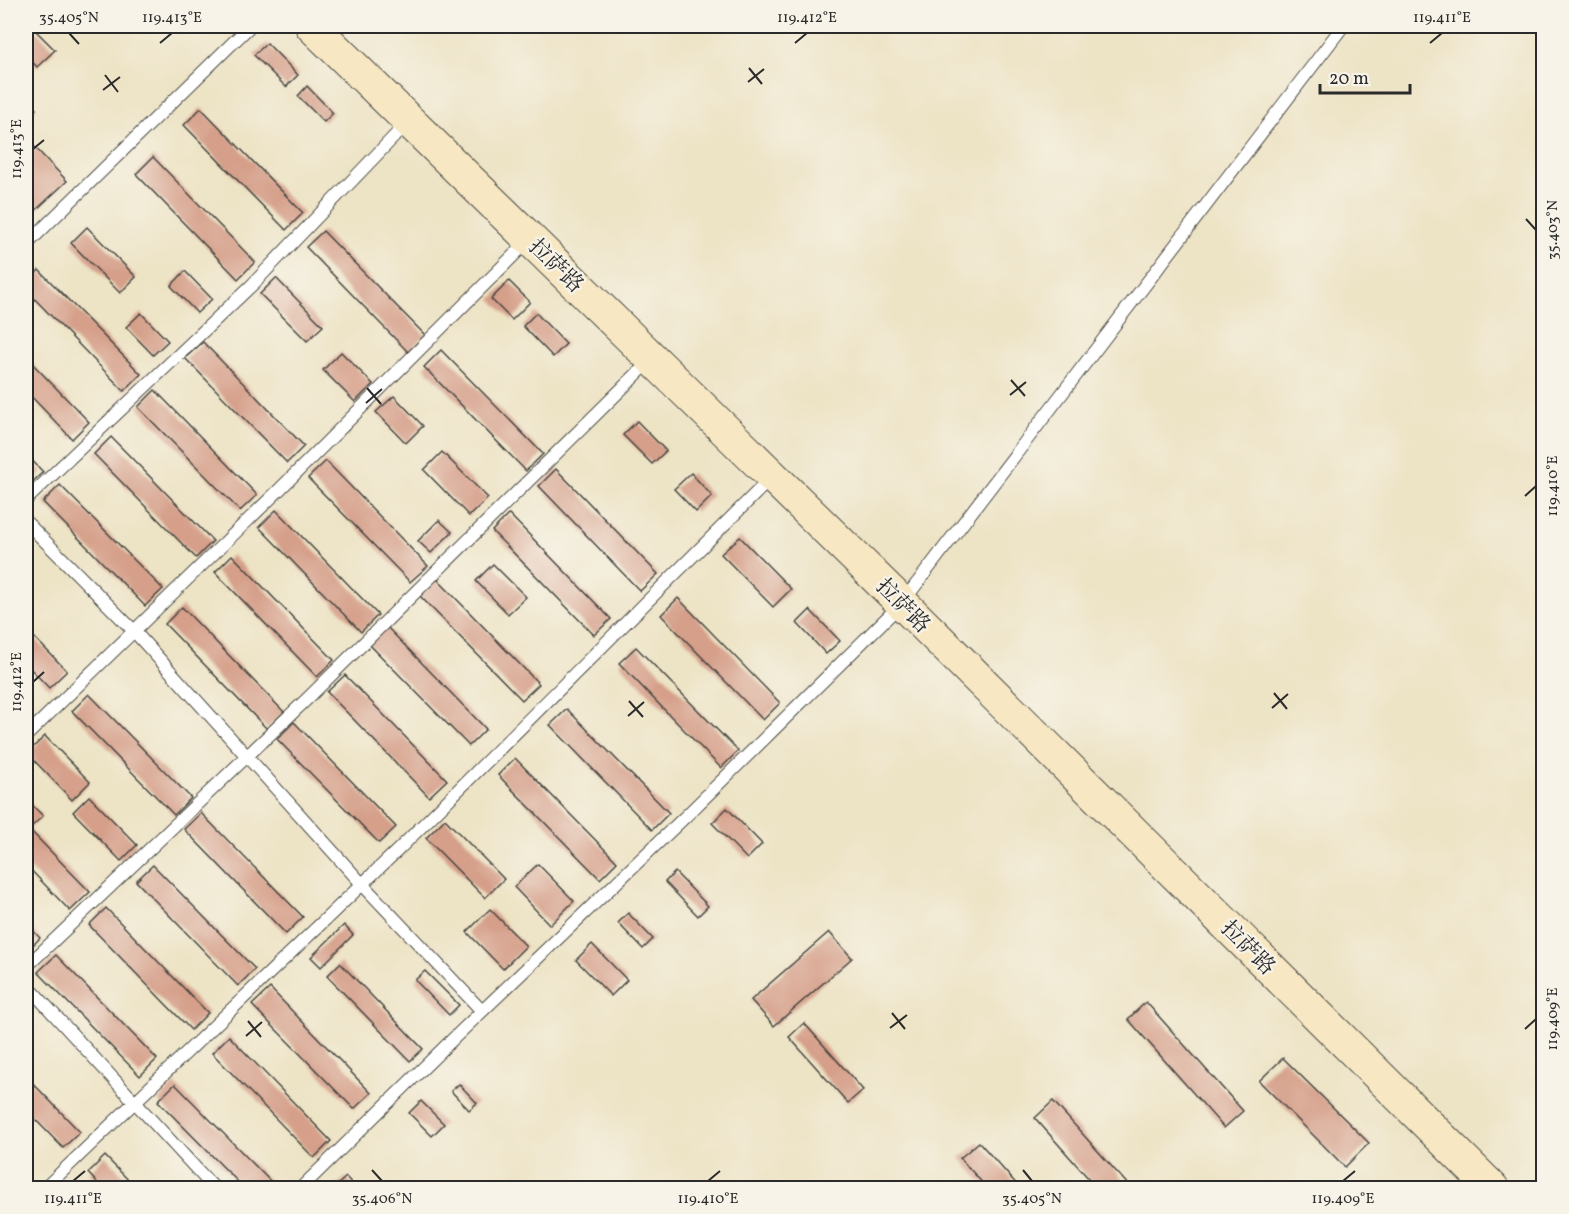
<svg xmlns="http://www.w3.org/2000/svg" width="1569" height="1214" viewBox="0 0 1569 1214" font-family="Vollkorn,'Noto Serif SC',serif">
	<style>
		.building { fill: #d59f89 }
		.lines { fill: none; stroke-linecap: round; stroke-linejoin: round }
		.lane-casing { stroke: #484742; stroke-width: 14 }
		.secondary-casing { stroke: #484742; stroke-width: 35 }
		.lane { stroke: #fff; stroke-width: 12 }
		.secondary { stroke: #f7e8c3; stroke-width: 33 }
		.ticks { fill: none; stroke: #2b2b2b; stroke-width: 2 }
		.labels { text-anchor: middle; stroke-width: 4.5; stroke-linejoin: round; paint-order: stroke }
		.street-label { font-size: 22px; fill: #2b2b2b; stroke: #f7f3e8 }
		.neatline { fill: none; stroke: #2b2b2b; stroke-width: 2 }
		.ticks-label { font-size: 15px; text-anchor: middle; fill: #2b2b2b }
	</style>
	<rect width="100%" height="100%" fill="#f7f3e8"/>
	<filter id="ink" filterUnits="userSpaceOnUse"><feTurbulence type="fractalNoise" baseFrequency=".0167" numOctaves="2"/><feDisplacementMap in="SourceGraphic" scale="12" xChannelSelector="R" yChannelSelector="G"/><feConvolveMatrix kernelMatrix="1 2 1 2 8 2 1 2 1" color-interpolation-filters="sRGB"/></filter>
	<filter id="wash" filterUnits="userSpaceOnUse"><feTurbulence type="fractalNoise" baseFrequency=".008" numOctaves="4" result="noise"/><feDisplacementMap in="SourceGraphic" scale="24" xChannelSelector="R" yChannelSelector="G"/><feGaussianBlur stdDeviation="1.35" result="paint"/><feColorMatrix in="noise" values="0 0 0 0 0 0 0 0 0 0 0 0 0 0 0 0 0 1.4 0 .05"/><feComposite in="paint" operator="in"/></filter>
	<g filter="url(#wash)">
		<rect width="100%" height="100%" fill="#ede3c5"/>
		<g id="blocks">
			<g class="building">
				<polygon points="26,26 31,26 55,50 37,67 26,55"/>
				<polygon points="267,43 298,75 286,87 254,55"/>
				<polygon points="307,86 333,113 324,122 298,96"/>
				<polygon points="26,98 36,109 26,119"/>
				<polygon points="201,108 303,213 286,230 184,125"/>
				<polygon points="26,138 67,181 35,211 26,201"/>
				<polygon points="153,157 255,262 238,279 136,174"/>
				<polygon points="87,227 136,277 120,293 71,243"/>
				<polygon points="323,231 425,335 408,352 306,247"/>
				<polygon points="39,270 141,374 124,391 26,290 26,283"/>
				<polygon points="185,271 212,299 197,313 171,286"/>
				<polygon points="276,278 323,326 307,341 260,294"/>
				<polygon points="509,281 530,302 512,320 491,299"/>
				<polygon points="141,313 168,341 153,355 126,327"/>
				<polygon points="536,313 566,344 553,357 523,326"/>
				<polygon points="203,342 304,446 287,463 185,358"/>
				<polygon points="441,350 543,454 526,471 424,367"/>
				<polygon points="341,352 373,384 355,402 323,370"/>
				<polygon points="26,357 89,422 72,439 26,391"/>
				<polygon points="155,390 257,495 240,511 138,407"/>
				<polygon points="394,396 423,426 406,443 376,412"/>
				<polygon points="637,421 666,451 652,464 623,435"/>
				<polygon points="111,437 213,541 196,558 94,454"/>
				<polygon points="442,452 488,498 469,516 424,470"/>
				<polygon points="26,454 43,472 26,488"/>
				<polygon points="326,461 428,566 410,582 308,478"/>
				<polygon points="556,469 658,574 640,591 539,486"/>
				<polygon points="691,473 712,496 696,512 674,489"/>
				<polygon points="60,485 163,589 145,606 43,502"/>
				<polygon points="276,510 378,615 361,632 259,527"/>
				<polygon points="509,514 611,619 594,635 492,531"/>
				<polygon points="439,520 452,532 431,553 418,541"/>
				<polygon points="740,537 791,589 773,607 721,554"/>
				<polygon points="232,555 334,660 317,677 215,572"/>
				<polygon points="493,564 526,597 508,614 476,581"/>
				<polygon points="437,579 539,684 522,700 420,596"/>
				<polygon points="678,598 780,703 763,720 661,615"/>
				<polygon points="182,607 284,712 267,729 165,624"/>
				<polygon points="810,610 840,641 826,654 797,623"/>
				<polygon points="385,625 486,729 469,746 367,642"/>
				<polygon points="26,629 67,671 49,688 26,664"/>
				<polygon points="636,647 738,751 721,768 619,663"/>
				<polygon points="345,675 447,780 429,797 327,692"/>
				<polygon points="89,694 191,798 174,815 72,711"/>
				<polygon points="567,709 669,813 652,830 550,725"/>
				<polygon points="294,722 396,827 379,843 277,739"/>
				<polygon points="45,736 90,782 72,800 27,753"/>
				<polygon points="515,758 617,862 600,879 498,775"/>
				<polygon points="89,796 137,845 121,861 73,812"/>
				<polygon points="26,799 43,816 29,829 26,825"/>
				<polygon points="727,808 762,844 747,859 712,823"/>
				<polygon points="201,813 303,917 286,934 184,829"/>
				<polygon points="445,819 504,879 485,898 426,838"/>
				<polygon points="29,829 90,892 70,911 26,865 26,833"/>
				<polygon points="538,864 574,901 550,925 514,887"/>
				<polygon points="153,865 255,969 238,986 136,881"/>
				<polygon points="675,872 708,906 698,916 665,882"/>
				<polygon points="106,908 208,1013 191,1030 89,925"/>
				<polygon points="490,909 526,946 503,969 467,932"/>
				<polygon points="628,913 653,939 643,949 618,923"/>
				<polygon points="26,923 40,938 26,952"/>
				<polygon points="344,925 353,935 321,967 311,957"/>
				<polygon points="829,932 852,958 774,1026 751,1000"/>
				<polygon points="592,944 627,980 611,996 576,960"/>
				<polygon points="56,955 157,1059 140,1076 38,972"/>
				<polygon points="340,963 423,1049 410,1061 327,976"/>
				<polygon points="425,971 459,1005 449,1015 415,980"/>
				<polygon points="270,988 371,1093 354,1109 252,1005"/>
				<polygon points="1146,1002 1243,1111 1224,1128 1128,1019"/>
				<polygon points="804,1023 863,1090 848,1103 789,1037"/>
				<polygon points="229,1036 331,1141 314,1158 212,1053"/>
				<polygon points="1283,1058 1369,1143 1345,1167 1259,1081"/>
				<polygon points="26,1076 80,1132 63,1148 26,1110"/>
				<polygon points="175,1084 277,1188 244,1188 158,1101"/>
				<polygon points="459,1084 477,1103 469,1110 451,1091"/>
				<polygon points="421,1101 444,1124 432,1136 409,1113"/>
				<polygon points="1053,1101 1131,1188 1097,1188 1035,1118"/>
				<polygon points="979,1142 1020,1188 987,1188 960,1158"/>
				<polygon points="105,1156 136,1188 102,1188 88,1173"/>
				<polygon points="346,1177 356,1188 334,1188"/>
			</g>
		</g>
	</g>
	<g filter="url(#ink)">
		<use href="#blocks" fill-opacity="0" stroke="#484742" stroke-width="1.5"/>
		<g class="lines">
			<g class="lane-casing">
				<g id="lane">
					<polyline points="26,245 250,26"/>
					<polyline points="26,500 253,284 409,121"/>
					<polyline points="26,522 134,631 362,884 482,1011"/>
					<polyline points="26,736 279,490 529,240"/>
					<polyline points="26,967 307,699 651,360"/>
					<polyline points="26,984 214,1188"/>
					<polyline points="45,1188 401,847 772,477"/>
					<polyline points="301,1188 454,1038 687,815 902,603 1343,26"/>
				</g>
			</g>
			<g class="secondary-casing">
				<polyline id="secondary" points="312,26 902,603 1492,1188"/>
			</g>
			<use href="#lane" class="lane"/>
			<use href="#secondary" class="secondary"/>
		</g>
	</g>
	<path class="ticks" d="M69 33 79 44M160 43 172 33M795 43 807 33M1430 43 1442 33M749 68 762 84M105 75 118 92M748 82 764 69M103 90 120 77M33 149 44 140M1526 219 1536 230M1011 380 1025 396M367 388 381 404M1010 395 1026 382M366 403 382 389M1525 496 1536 486M33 682 44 672M1274 693 1287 709M629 701 643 717M1272 708 1288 694M628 716 644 702M892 1013 905 1029M248 1021 261 1037M890 1028 907 1015M1525 1029 1536 1019M246 1036 262 1022M372 1170 382 1181M1023 1170 1032 1181M73 1181 85 1171M708 1181 720 1171M1343 1181 1355 1171"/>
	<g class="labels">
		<g class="street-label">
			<text transform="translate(557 265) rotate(44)" y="8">拉萨路</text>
			<text transform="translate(904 605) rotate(45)" y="8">拉萨路</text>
			<text transform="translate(1249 947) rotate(45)" y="8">拉萨路</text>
		</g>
	</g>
	<rect width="1569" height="1214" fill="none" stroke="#f7f3e8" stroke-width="66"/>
	<path d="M1320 84v9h90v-9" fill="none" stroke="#2b2b2b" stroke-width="3"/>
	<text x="1329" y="84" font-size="18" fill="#2b2b2b" stroke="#f7f3e8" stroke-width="4.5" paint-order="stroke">20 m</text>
	<rect x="33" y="33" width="1503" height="1148" class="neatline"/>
	<g class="ticks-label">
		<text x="69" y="22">35.405°N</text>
		<text x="172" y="22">119.413°E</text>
		<text x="807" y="22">119.412°E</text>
		<text x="1442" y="22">119.411°E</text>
		<text transform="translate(16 149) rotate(-90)" y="5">119.413°E</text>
		<text transform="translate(1552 230) rotate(-90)" y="5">35.403°N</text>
		<text transform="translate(1552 486) rotate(-90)" y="5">119.410°E</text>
		<text transform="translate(16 682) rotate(-90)" y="5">119.412°E</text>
		<text transform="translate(1552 1019) rotate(-90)" y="5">119.409°E</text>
		<text x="73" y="1203">119.411°E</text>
		<text x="382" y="1203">35.406°N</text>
		<text x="708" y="1203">119.410°E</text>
		<text x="1032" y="1203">35.405°N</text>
		<text x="1343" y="1203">119.409°E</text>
	</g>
</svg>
